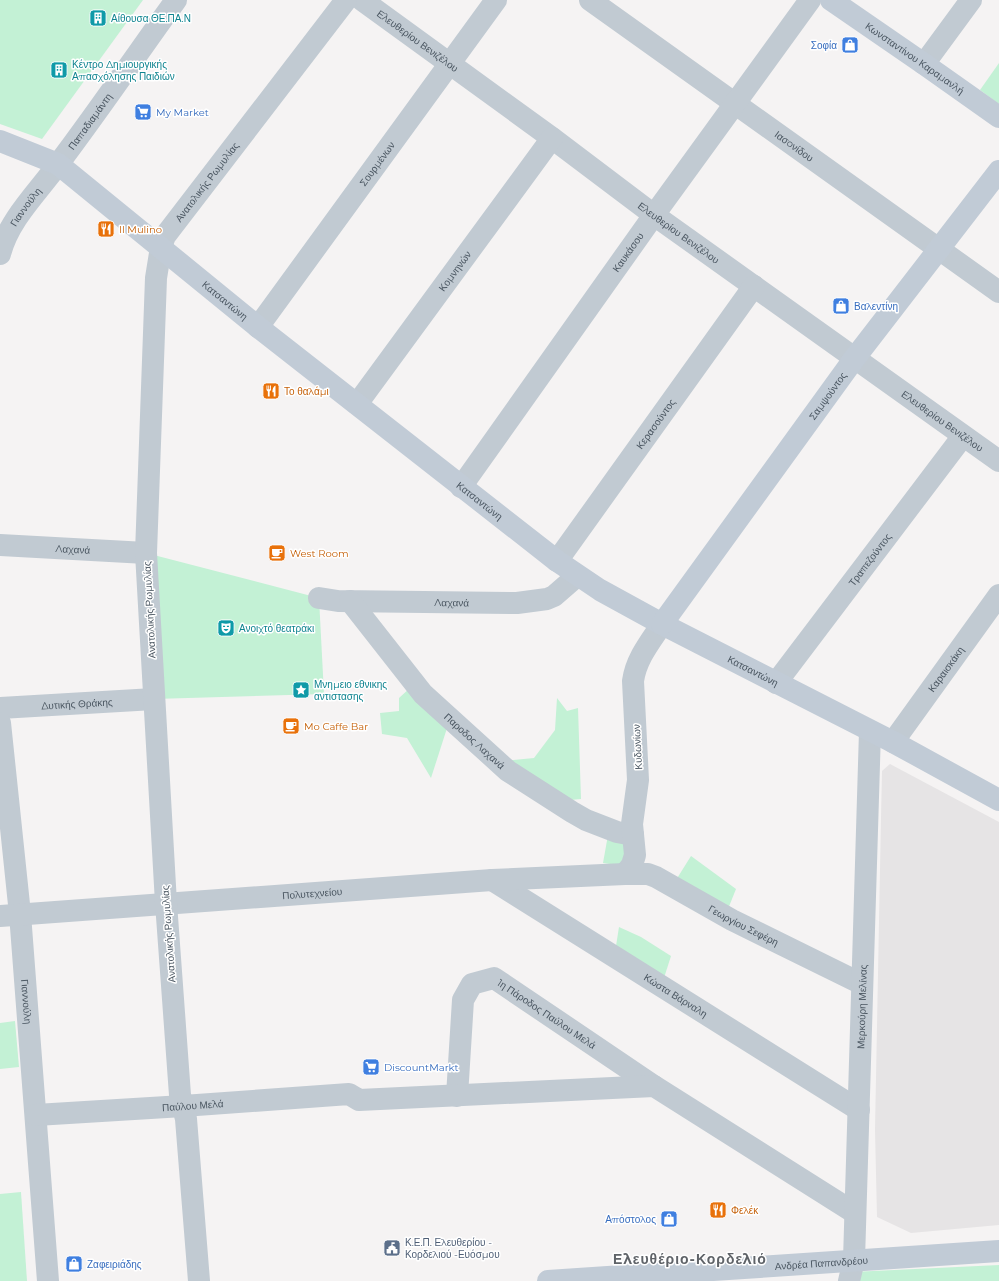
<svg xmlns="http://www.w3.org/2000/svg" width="999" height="1281" viewBox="0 0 999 1281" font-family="Montserrat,sans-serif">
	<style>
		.education { fill: #e6e4e5 }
		.green { fill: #c3f1d5 }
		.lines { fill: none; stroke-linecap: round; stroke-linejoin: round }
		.street { stroke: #c1cad2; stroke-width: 22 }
		.secondary { stroke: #c1cbd6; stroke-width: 22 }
		.labels { text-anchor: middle; stroke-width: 3; stroke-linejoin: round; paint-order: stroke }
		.culture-label { font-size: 10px; fill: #0d838f; stroke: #fff; text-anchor: start }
		.street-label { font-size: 10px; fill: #4a5661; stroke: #fff }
		.shop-label { font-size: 10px; fill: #366cbe; stroke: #fff; text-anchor: start }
		.food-label { font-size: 10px; fill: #c56008; stroke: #fff; text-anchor: start }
		.service-label { font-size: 10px; fill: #4e5e75; stroke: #fff; text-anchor: start }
		.district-label { font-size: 14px; font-weight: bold; letter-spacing: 1px; fill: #5f6368; stroke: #fff }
	</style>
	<rect width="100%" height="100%" fill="#f5f3f3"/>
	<polygon class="education" points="890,764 999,822 999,1225 911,1233 877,1217 875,1130 881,818 882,771"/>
	<g class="green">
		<polygon points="0,0 143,0 42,139 0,124"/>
		<polygon points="999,63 999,104 980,90"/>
		<polygon points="146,553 319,598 324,694 154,699"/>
		<polygon points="410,688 448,725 431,778 407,738 382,734 380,713 399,711 399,698"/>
		<polygon points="557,698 567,711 578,708 581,799 559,801 504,761 534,758 555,730"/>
		<polygon points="608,835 625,837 624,866 603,863"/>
		<polygon points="691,856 736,889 728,909 676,880"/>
		<polygon points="619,927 641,937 671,956 663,981 616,946"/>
		<polygon points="15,1021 19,1067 0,1069 0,1023"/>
		<polygon points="21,1192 27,1281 0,1281 0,1194"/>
		<polygon points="999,1265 999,1281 849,1281 852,1272"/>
	</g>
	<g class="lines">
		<g class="street">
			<path id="s1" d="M362 0 552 138 654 215 999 461"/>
			<path id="s2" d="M590 0 999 292"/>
			<polyline points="924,64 971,0"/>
			<path id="s3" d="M0 254C9 219 38 192 59 163 99 110 137 54 176 0"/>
			<path id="s4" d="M258 327 496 0"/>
			<path id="s5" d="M357 404 552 138"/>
			<path id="s6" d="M461 487 654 215 810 0"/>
			<path id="s7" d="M0 545 146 553"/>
			<path id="s8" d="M557 561 754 286"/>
			<path id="s9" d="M319 598 338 601 517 603 547 599 554 596 577 576"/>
			<path id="s10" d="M350 601 423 694 508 771 572 812 586 820 617 832 633 835"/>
			<path id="s11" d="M776 683 963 436"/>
			<path id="s12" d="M0 708 154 699"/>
			<path id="s13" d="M0 723 20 914 48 1281"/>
			<path id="s14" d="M893 742 999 595"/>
			<path d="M625 874 632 865 635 855 632 824 638 780 633 681C636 659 650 642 662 624"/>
			<path id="s15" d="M492 880 859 1110"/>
			<path id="s16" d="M0 916 492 880 625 874H648L656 877 732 920 862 984"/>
			<path id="s17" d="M457 1096 463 1000 472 984 494 978 654 1086"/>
			<path id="s18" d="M36 1115 183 1106 349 1094 359 1100 654 1086 855 1213"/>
			<path id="s19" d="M199 1281 186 1119 180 1095 166 903 146 553 156 278 161 247 165 236 346 0"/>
			<path id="s20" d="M849 1281 854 1260 870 731"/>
		</g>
		<g class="secondary">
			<path id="s21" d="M831 0 924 64 999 117"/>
			<path id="s22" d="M0 141 58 164 258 327 557 561 600 590 662 624 893 742 999 800"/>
			<path id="s23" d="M662 624 854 359 999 171"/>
			<path id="s24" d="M548 1281 999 1251"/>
		</g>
	</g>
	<defs>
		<g id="building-square" transform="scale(0.9)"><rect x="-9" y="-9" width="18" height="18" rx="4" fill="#0f9aa8" stroke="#fff"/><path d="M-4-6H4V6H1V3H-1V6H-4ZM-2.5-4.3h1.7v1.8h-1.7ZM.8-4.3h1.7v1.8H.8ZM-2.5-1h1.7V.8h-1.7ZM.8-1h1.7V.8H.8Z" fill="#fff"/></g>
		<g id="shop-square" transform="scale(0.9)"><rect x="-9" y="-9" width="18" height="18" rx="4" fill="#3f7fe0" stroke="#fff"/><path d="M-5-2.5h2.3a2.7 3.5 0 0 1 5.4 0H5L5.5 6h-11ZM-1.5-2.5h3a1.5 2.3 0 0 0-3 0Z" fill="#fff"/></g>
		<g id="supermarket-square" transform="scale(0.9)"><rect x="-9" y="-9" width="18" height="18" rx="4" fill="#3f7fe0" stroke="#fff"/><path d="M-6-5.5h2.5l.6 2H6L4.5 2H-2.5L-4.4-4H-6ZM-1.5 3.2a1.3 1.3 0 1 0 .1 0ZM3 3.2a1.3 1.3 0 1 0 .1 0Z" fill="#fff"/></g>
		<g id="restaurant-square" transform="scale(0.9)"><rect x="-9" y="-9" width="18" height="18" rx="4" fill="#e8710a" stroke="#fff"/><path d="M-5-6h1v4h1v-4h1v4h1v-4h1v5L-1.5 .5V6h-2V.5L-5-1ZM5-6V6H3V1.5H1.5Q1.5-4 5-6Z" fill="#fff"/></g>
		<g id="cafe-square" transform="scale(0.9)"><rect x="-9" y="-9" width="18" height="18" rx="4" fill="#e8710a" stroke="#fff"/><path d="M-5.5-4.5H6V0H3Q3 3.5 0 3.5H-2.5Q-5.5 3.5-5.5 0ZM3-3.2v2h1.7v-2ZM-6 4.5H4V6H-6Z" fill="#fff"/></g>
		<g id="theatre-square" transform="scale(0.9)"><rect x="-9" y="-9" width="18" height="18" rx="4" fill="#0f9aa8" stroke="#fff"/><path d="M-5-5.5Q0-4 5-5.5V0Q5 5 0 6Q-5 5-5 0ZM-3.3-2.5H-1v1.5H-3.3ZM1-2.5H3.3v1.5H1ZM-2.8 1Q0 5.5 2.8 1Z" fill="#fff"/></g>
		<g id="sight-square" transform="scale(0.9)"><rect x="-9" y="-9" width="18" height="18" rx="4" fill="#0f9aa8" stroke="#fff"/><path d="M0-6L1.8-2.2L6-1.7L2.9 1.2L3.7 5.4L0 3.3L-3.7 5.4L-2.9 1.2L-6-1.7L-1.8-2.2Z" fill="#fff"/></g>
		<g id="civic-square" transform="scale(0.9)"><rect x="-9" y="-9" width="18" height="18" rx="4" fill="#5c6f8a" stroke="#fff"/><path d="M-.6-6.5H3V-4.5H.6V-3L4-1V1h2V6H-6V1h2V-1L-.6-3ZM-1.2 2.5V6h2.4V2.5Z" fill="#fff"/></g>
	</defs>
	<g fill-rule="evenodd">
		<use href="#building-square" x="98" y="18"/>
		<use href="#shop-square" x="850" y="45"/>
		<use href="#building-square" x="59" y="70"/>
		<use href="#supermarket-square" x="143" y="112"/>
		<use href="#restaurant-square" x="106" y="229"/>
		<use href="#shop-square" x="841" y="306"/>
		<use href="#restaurant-square" x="271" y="391"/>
		<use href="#cafe-square" x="277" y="553"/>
		<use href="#theatre-square" x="226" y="628"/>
		<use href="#sight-square" x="301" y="690"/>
		<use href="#cafe-square" x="291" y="726"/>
		<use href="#supermarket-square" x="371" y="1067"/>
		<use href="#restaurant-square" x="718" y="1210"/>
		<use href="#shop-square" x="669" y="1219"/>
		<use href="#civic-square" x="392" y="1248"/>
		<use href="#shop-square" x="74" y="1264"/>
	</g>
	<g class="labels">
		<g class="culture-label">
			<text x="111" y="22">Αίθουσα ΘΕ.ΠΑ.Ν</text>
			<text x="72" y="68">Κέντρο Δημιουργικής<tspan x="72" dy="12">Απασχόλησης Παιδιών</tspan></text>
			<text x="239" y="632">Ανοιχτό θεατράκι</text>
			<text x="314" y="688">Μνημειο εθνικης<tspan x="314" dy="12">αντιστασης</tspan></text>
		</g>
		<g class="street-label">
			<text dy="4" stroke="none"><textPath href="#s1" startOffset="69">Ελευθερίου Βενιζέλου</textPath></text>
			<text dy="4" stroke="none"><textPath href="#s21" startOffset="102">Κωνσταντίνου Καραμανλή</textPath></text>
			<text dy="4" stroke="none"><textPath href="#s3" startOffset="161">Παπαδιαμάντη</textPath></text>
			<text dy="4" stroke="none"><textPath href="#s2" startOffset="251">Ιασoνίδου</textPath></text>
			<text dy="4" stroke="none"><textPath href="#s4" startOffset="202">Σουρμένων</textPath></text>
			<text dy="4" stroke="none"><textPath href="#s19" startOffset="1117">Ανατολικής Ρωμυλίας</textPath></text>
			<text dy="4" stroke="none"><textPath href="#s3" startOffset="54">Γιαννούλη</textPath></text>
			<text dy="4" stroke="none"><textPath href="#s1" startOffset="393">Ελευθερίου Βενιζέλου</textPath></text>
			<text dy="4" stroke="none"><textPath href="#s6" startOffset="288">Καυκάσου</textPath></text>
			<text dy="4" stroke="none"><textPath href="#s5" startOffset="165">Κομνηνών</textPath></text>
			<text dy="4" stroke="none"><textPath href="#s22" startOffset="278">Κατσαντώνη</textPath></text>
			<text dy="4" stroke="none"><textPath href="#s23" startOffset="282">Σαμψούντος</textPath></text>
			<text dy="4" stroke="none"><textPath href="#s1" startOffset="717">Ελευθερίου Βενιζέλου</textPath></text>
			<text dy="4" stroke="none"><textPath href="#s8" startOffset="169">Κερασούντος</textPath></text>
			<text dy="4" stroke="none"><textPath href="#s22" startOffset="602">Κατσαντώνη</textPath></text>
			<text dy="4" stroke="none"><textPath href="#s7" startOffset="73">Λαχανά</textPath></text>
			<text dy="4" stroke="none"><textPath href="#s11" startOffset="155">Τραπεζούντος</textPath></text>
			<text dy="4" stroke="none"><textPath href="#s9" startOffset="133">Λαχανά</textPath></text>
			<text transform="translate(149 610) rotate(-93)" y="4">Ανατολικής Ρωμυλίας</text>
			<text dy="4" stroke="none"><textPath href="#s14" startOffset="90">Καραισκάκη</textPath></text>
			<text dy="4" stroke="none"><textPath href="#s22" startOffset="925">Κατσαντώνη</textPath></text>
			<text dy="4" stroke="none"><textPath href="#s12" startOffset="77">Δυτικής Θράκης</textPath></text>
			<text dy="4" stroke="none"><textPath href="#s10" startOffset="188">Παροδος Λαχανά</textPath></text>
			<text transform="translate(637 747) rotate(-93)" y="4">Κυδωνίων</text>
			<text dy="4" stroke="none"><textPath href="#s16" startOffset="313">Πολυτεχνείου</textPath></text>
			<text dy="4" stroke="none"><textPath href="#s16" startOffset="758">Γεωργίου Σεφέρη</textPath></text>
			<text transform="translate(168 934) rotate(-94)" y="4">Ανατολικής Ρωμυλίας</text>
			<text dy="4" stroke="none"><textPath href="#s15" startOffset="217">Κώστα Βάρναλη</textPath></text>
			<text dy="4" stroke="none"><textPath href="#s13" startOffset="280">Γιαννούλη</textPath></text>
			<text dy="4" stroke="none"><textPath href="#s20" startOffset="275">Μερκούρη Μελίνας</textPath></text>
			<text dy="4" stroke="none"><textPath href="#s17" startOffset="201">1η Πάροδος Παύλου Μελά</textPath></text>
			<text dy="4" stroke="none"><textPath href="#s18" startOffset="157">Παύλου Μελά</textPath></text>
			<text dy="4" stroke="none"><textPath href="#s24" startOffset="274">Ανδρέα Παπανδρέου</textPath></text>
		</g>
		<g class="shop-label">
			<text x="837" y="49" text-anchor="end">Σοφία</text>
			<text x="156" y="116">My Market</text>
			<text x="854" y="310">Βαλεντίνη</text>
			<text x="384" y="1071">DiscountMarkt</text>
			<text x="656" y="1223" text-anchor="end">Απόστολος</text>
			<text x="87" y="1268">Ζαφειριάδης</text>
		</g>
		<g class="food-label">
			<text x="119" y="233">Il Mulino</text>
			<text x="284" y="395">Το θαλάμι</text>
			<text x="290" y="557">West Room</text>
			<text x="304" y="730">Mo Caffe Bar</text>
			<text x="731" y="1214">Φελέκ</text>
		</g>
		<g class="service-label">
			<text x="405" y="1246">Κ.Ε.Π. Ελευθερίου -<tspan x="405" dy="12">Κορδελιού -Ευόσμου</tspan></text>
		</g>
		<g class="district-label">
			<text x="690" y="1264">Ελευθέριο-Κορδελιό</text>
		</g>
	</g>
</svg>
